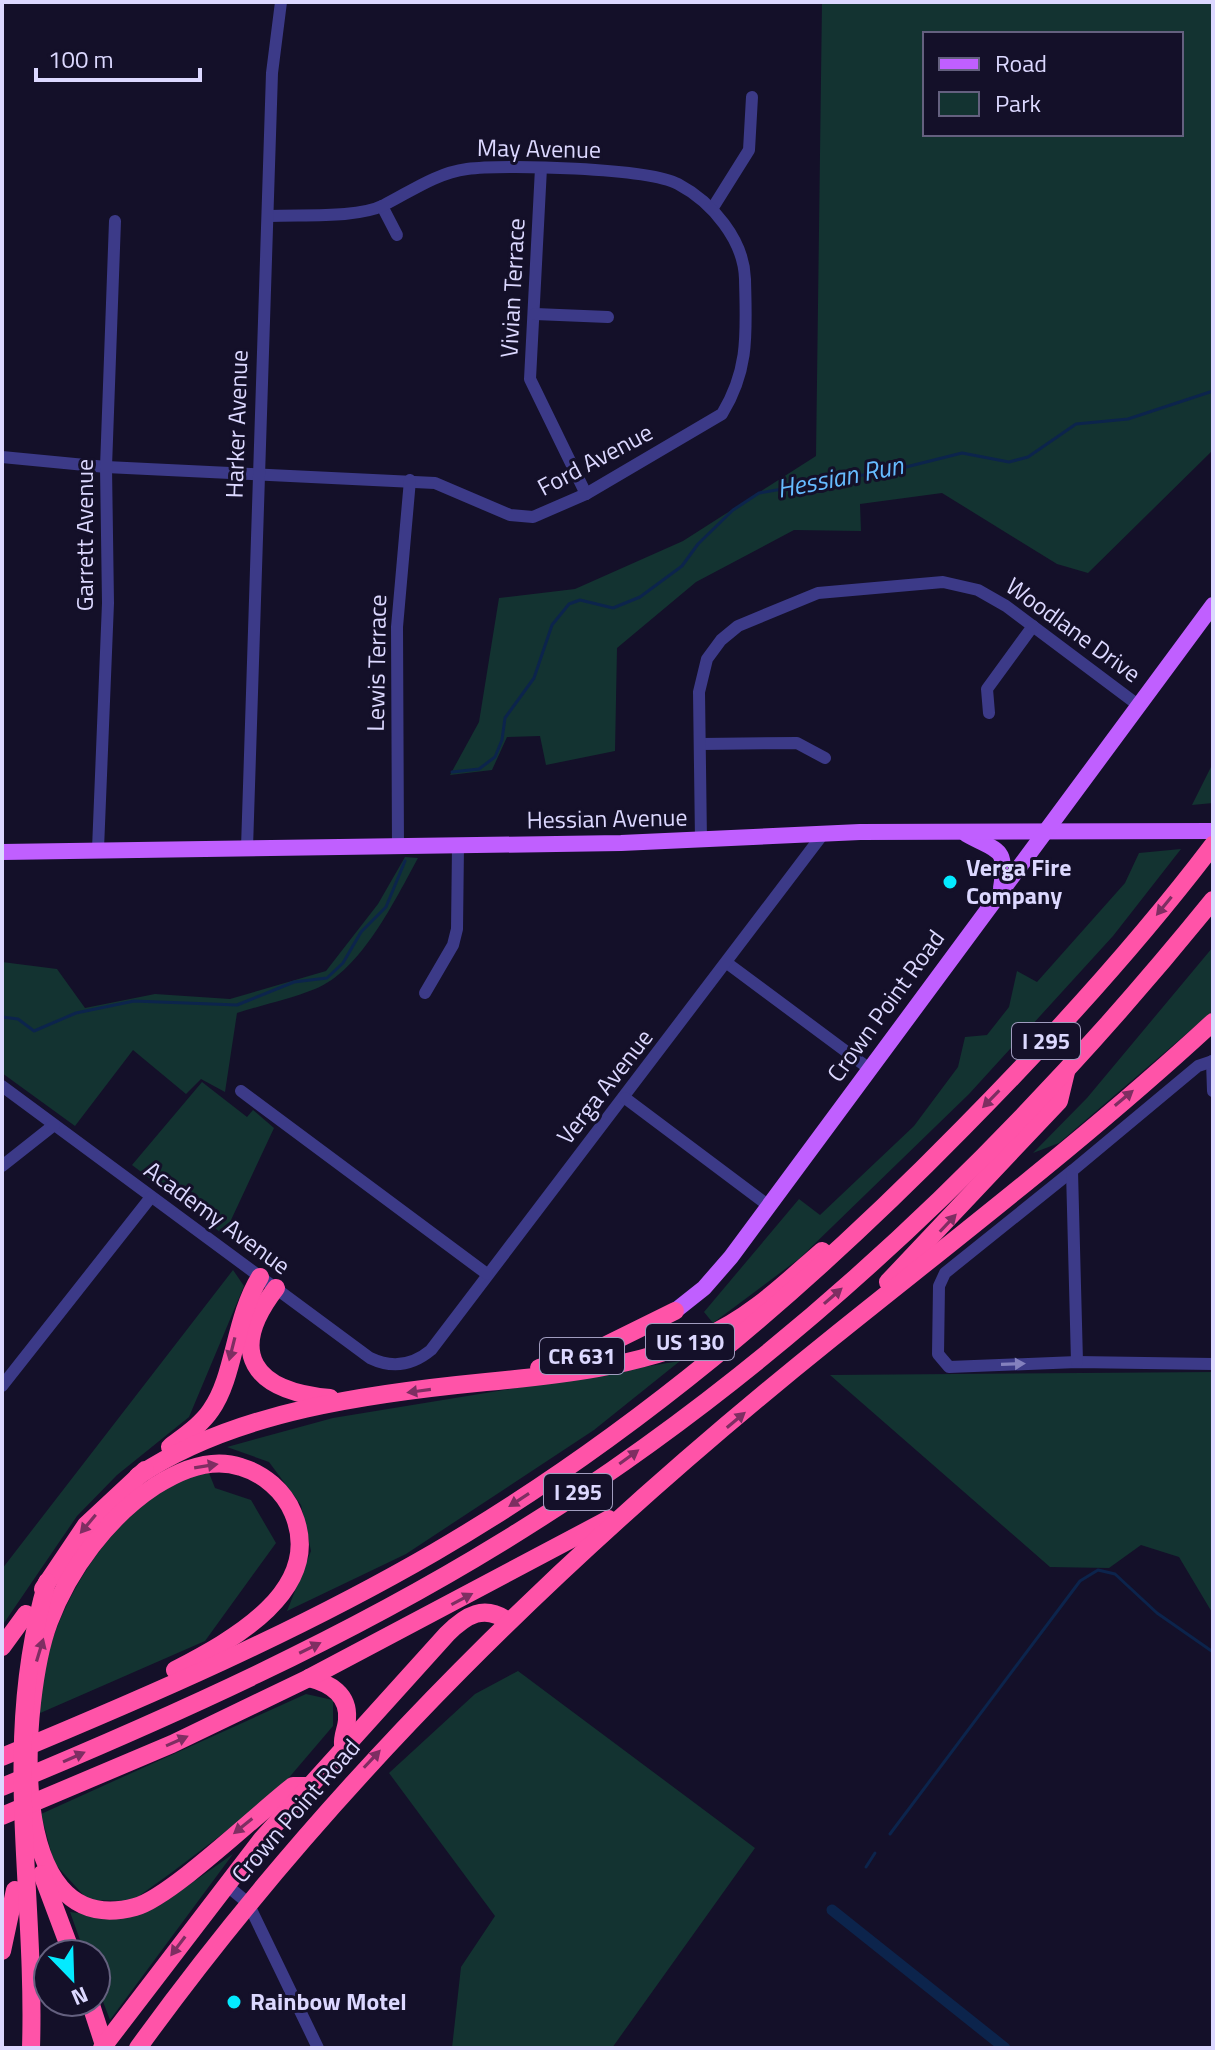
<svg xmlns="http://www.w3.org/2000/svg" width="1215" height="2050" viewBox="0 0 1215 2050" font-family="'Titillium Web',sans-serif">
	<style>
		.green { fill: #133331; fill-rule: evenodd }
		.lines { fill: none; stroke-linecap: round; stroke-linejoin: round }
		.stream { stroke: #0c244c; stroke-width: 3 }
		.canal { stroke: #0c244c; stroke-width: 11 }
		.minor { stroke: #3c3a88; stroke-width: 12 }
		.major { stroke: #c05fff; stroke-width: 16 }
		.highway { stroke: #ff53a8; stroke-width: 18 }
		.oneway { fill: #7e2e62 }
		.oneway2 { fill: #8481be }
		.poi-dot { fill: #04eaff; stroke: #141029; stroke-width: 3 }
		.labels { text-anchor: middle; stroke-width: 6; stroke-linejoin: round; paint-order: stroke }
		.shield { fill: #141029; stroke: #a09cbf; stroke-width: 2 }
		.shield-label { font-size: 22px; font-weight: bold; fill: #dcd8ff }
		.street-label { font-size: 24px; fill: #dcd8ff; stroke: #141029 }
		.poi-label { font-size: 24px; font-weight: bold; fill: #dcd8ff; stroke: #141029; text-anchor: start }
		.water-label { font-size: 26px; font-style: italic; fill: #6bf; stroke: #141029 }
	</style>
	<rect width="100%" height="100%" fill="#141029"/>
	<g class="green">
		<path d="M822 2H1213V450L1088 573 1057 564 942 493 860 504 861 531 794 530 696 582 617 648 615 751 546 765 540 736 507 737 492 770 450 775 479 722 499 598 575 589 683 541 816 456ZM925 34H1181V134H925Z"/>
		<polygon points="1213,763 1213,803 1192,805"/>
		<polygon points="1181,849 1113,936 969,1094 800,1258 713,1323 704,1312 799,1199 820,1215 914,1126 958,1067 965,1037 987,1035 1009,1007 1017,971 1037,982 1125,883 1139,853"/>
		<path d="M405 857 418 858C395 900 361 971 315 989 290 999 262 1005 237 1013L225 1092 201 1079 186 1094 133 1050 75 1126 2 1073V962L57 969 85 1008 155 994 230 999 326 971 378 904Z"/>
		<polygon points="1213,947 1213,1011 1059,1143 1033,1153 1087,1098"/>
		<polygon points="202,1082 247,1117 253,1110 274,1128 224,1235 132,1165"/>
		<polygon points="233,1270 244,1286 189,1417 117,1475 77,1516 2,1626 2,1569"/>
		<polygon points="680,1361 594,1430 406,1554 287,1611 311,1551 301,1505 269,1462 227,1447 333,1418"/>
		<polygon points="1213,1372 1213,1614 1179,1557 1141,1545 1109,1568 1050,1567 830,1375"/>
		<path d="M207 1468 215 1488 251 1500 276 1543 205 1641 38 1714C42 1692 43 1668 50 1647 76 1568 129 1498 207 1468Z"/>
		<polygon points="518,1671 755,1848 612,2048 452,2048 461,1967 495,1916 389,1773 475,1694"/>
		<polygon points="306,1694 333,1700 333,1726 275,1794 171,1873 132,1901 88,1900 54,1863 41,1814"/>
		<polygon points="233,1854 110,2020 96,1983 96,1954 85,1954 70,1912 115,1918 159,1906"/>
	</g>
	<g class="lines">
		<g class="stream">
			<polyline points="452,772 479,769 495,757 502,740 505,718 534,678 552,625 569,604 580,600 613,608 640,597 682,566 698,544 733,510 759,493 898,469 962,453 1009,462 1028,457 1076,424 1128,419 1213,391"/>
			<polyline points="2,1017 18,1019 34,1031 76,1013 134,1001 237,1005 294,982 327,978 343,963 361,932 386,907 405,861"/>
			<polyline points="890,1834 1080,1581 1098,1570 1115,1574 1157,1613 1213,1652"/>
			<polyline points="866,1867 875,1853"/>
		</g>
		<polyline class="canal" points="832,1910 1005,2048"/>
		<g class="minor">
			<polyline points="541,168 530,379 586,494"/>
			<polyline points="382,206 397,235"/>
			<polyline points="712,209 749,150 752,97"/>
			<polyline points="535,314 608,317"/>
			<path d="M2 457 106 467 435 483 510 515 533 517 586 494 722 414C750 368 746 331 745 279 744 240 712 202 678 184 648 168 504 164 467 169 436 173 410 192 384 205 356 219 300 214 269 216"/>
			<polyline points="989,713 987,689 1033,626"/>
			<polyline points="701,744 797,743 825,758"/>
			<polyline points="701,841 699,692 707,659 721,640 738,626 818,593 943,582 978,590 1006,606 1138,705"/>
			<polyline points="398,847 397,627 410,480"/>
			<polyline points="247,848 272,73 281,2"/>
			<polyline points="98,849 108,603 106,467 115,221"/>
			<polyline points="727,963 871,1070"/>
			<polyline points="425,993 453,945 457,929 458,846"/>
			<polyline points="1212,1061 1213,1091"/>
			<path d="M2 1086 370 1358C393 1369 413 1365 431 1350L823 834"/>
			<polyline points="241,1091 487,1274"/>
			<polyline points="625,1098 769,1206"/>
			<polyline points="2,1166 54,1125"/>
			<polyline points="1072,1171 945,1273 939,1286 938,1354 949,1367 1077,1362 1213,1364"/>
			<polyline points="1077,1362 1072,1171 1198,1066 1213,1061"/>
			<polyline points="2,1386 151,1197"/>
			<polyline points="225,1884 248,1903 318,2048"/>
		</g>
		<g class="major">
			<path d="M966 834C997 852 1008 845 1001 888"/>
			<polyline points="2,852 621,843 860,832 1213,831"/>
			<polyline points="675,1311 704,1288 731,1257 1213,605"/>
		</g>
		<g class="highway">
			<polyline points="888,1282 1059,1101 1066,1072"/>
			<path d="M276 1288C226 1353 253 1391 330 1398"/>
			<polyline points="539,1368 598,1349 675,1311"/>
			<path d="M170 1447C184 1436 201 1425 211 1410 235 1376 234 1319 260 1277"/>
			<path d="M138 1476C234 1411 373 1393 486 1382 560 1375 636 1367 705 1337 751 1317 785 1283 822 1251"/>
			<polyline points="43,1589 86,1525 145,1470"/>
			<polyline points="2,1647 26,1614"/>
			<path d="M175 1670C231 1641 326 1590 293 1513 284 1491 264 1474 241 1467 212 1457 180 1470 155 1486 108 1517 69 1569 49 1622 22 1694 0 1943 135 1907 170 1898 258 1813 293 1786H307"/>
			<path d="M309 1678C329 1683 349 1694 347 1719 347 1728 342 1735 343 1745"/>
			<path d="M2 1757C149 1696 297 1632 435 1552 632 1437 803 1291 963 1128 1051 1039 1137 945 1213 845"/>
			<path d="M2 1787C173 1716 344 1639 502 1542 775 1375 1012 1148 1213 900"/>
			<polyline points="2,1816 172,1744 309,1678 609,1519"/>
			<polyline points="42,1874 72,1954"/>
			<polyline points="2,1951 15,1890"/>
			<polyline points="90,2002 105,2048"/>
			<path d="M31 2048C36 1884 0 1742 47 1582"/>
			<path d="M102 2048 262 1839 447 1634C466 1615 484 1604 508 1621"/>
			<path d="M138 2048C333 1778 573 1546 832 1338 960 1235 1092 1134 1213 1022"/>
		</g>
	</g>
	<defs><path id="oneway-solid" d="M-6-.8H1V-3.2L6.5 0L1 3.2V.8H-6Z" transform="scale(2)"/></defs>
	<g class="oneway">
		<use href="#oneway-solid" transform="translate(1164 906) rotate(129)"/>
		<use href="#oneway-solid" transform="translate(1124 1098) rotate(-40)"/>
		<use href="#oneway-solid" transform="translate(991 1099) rotate(134)"/>
		<use href="#oneway-solid" transform="translate(948 1223) rotate(-47)"/>
		<use href="#oneway-solid" transform="translate(833 1296) rotate(-41)"/>
		<use href="#oneway-solid" transform="translate(232 1349) rotate(104)"/>
		<use href="#oneway-solid" transform="translate(419 1391) rotate(172)"/>
		<use href="#oneway-solid" transform="translate(736 1420) rotate(-40)"/>
		<use href="#oneway-solid" transform="translate(629 1457) rotate(-36)"/>
		<use href="#oneway-solid" transform="translate(206 1466) rotate(-9)"/>
		<use href="#oneway-solid" transform="translate(519 1500) rotate(147)"/>
		<use href="#oneway-solid" transform="translate(88 1524) rotate(130)"/>
		<use href="#oneway-solid" transform="translate(462 1599) rotate(-28)"/>
		<use href="#oneway-solid" transform="translate(310 1648) rotate(-26)"/>
		<use href="#oneway-solid" transform="translate(40 1650) rotate(-73)"/>
		<use href="#oneway-solid" transform="translate(177 1741) rotate(-24)"/>
		<use href="#oneway-solid" transform="translate(74 1757) rotate(-24)"/>
		<use href="#oneway-solid" transform="translate(372 1759) rotate(-47)"/>
		<use href="#oneway-solid" transform="translate(243 1826) rotate(141)"/>
		<use href="#oneway-solid" transform="translate(178 1946) rotate(127)"/>
	</g>
	<use class="oneway2" href="#oneway-solid" transform="translate(1013 1364) rotate(-2)"/>
	<g class="poi-dot">
		<circle cx="950" cy="882" r="8"/>
		<circle cx="234" cy="2002" r="8"/>
	</g>
	<g class="labels">
		<g class="shield">
			<rect x="1012" y="1023" width="68" height="36" rx="6"/>
			<rect x="646" y="1324" width="88" height="36" rx="6"/>
			<rect x="540" y="1338" width="84" height="36" rx="6"/>
			<rect x="544" y="1474" width="68" height="36" rx="6"/>
		</g>
		<g class="shield-label">
			<text x="1046" y="1049">I 295</text>
			<text x="690" y="1350">US 130</text>
			<text x="582" y="1364">CR 631</text>
			<text x="578" y="1500">I 295</text>
		</g>
		<g class="street-label">
			<text transform="translate(539 149) rotate(1)" y="8">May Avenue</text>
			<text transform="translate(513 288) rotate(-87)" y="8">Vivian Terrace</text>
			<text transform="translate(237 424) rotate(-88)" y="8">Harker Avenue</text>
			<text transform="translate(595 460) rotate(-28)" y="8">Ford Avenue</text>
			<text transform="translate(85 535) rotate(-90)" y="8">Garrett Avenue</text>
			<text transform="translate(1073 630) rotate(36)" y="8">Woodlane Drive</text>
			<text transform="translate(377 663) rotate(-89)" y="8">Lewis Terrace</text>
			<text transform="translate(607 819) rotate(-1)" y="8">Hessian Avenue</text>
			<text transform="translate(886 1006) rotate(-54)" y="8">Crown Point Road</text>
			<text transform="translate(605 1087) rotate(-52)" y="8">Verga Avenue</text>
			<text transform="translate(217 1218) rotate(36)" y="8">Academy Avenue</text>
			<text transform="translate(296 1811) rotate(-49)" y="8">Crown Point Road</text>
		</g>
		<g class="poi-label">
			<text x="966" y="876">Verga Fire<tspan x="966" dy="28">Company</tspan></text>
			<text x="250" y="2010">Rainbow Motel</text>
		</g>
		<g class="water-label">
			<text transform="translate(840 477) rotate(-11)" y="9">Hessian Run</text>
		</g>
	</g>
	<rect width="1215" height="2050" fill="none" stroke="#dcd8ff" stroke-width="8"/>
	<rect x="923" y="32" width="260" height="104" fill="#141029" stroke="#64607f" stroke-width="2"/>
	<rect x="939" y="58" width="40" height="12" fill="#c05fff" stroke="#64607f" stroke-width="2"/>
	<text x="995" y="72" font-size="24" fill="#dcd8ff">Road</text>
	<rect x="939" y="92" width="40" height="24" fill="#133331" stroke="#64607f" stroke-width="2"/>
	<text x="995" y="112" font-size="24" fill="#dcd8ff">Park</text>
	<g transform="translate(72 1978) rotate(157)"><circle r="38" fill="#141029" stroke="#64607f" stroke-width="2"/>
	<path d="M0-6L14 30L0 20L-14 30Z" fill="#04eaff"/>
	<text y="-12" font-size="22" font-weight="bold" text-anchor="middle" fill="#dcd8ff">N</text>
	</g>
	<path d="M36 68v12h164v-12" fill="none" stroke="#dcd8ff" stroke-width="4"/>
	<text x="48" y="68" font-size="24" fill="#dcd8ff" stroke="#141029" stroke-width="6" paint-order="stroke">100 m</text>
</svg>
